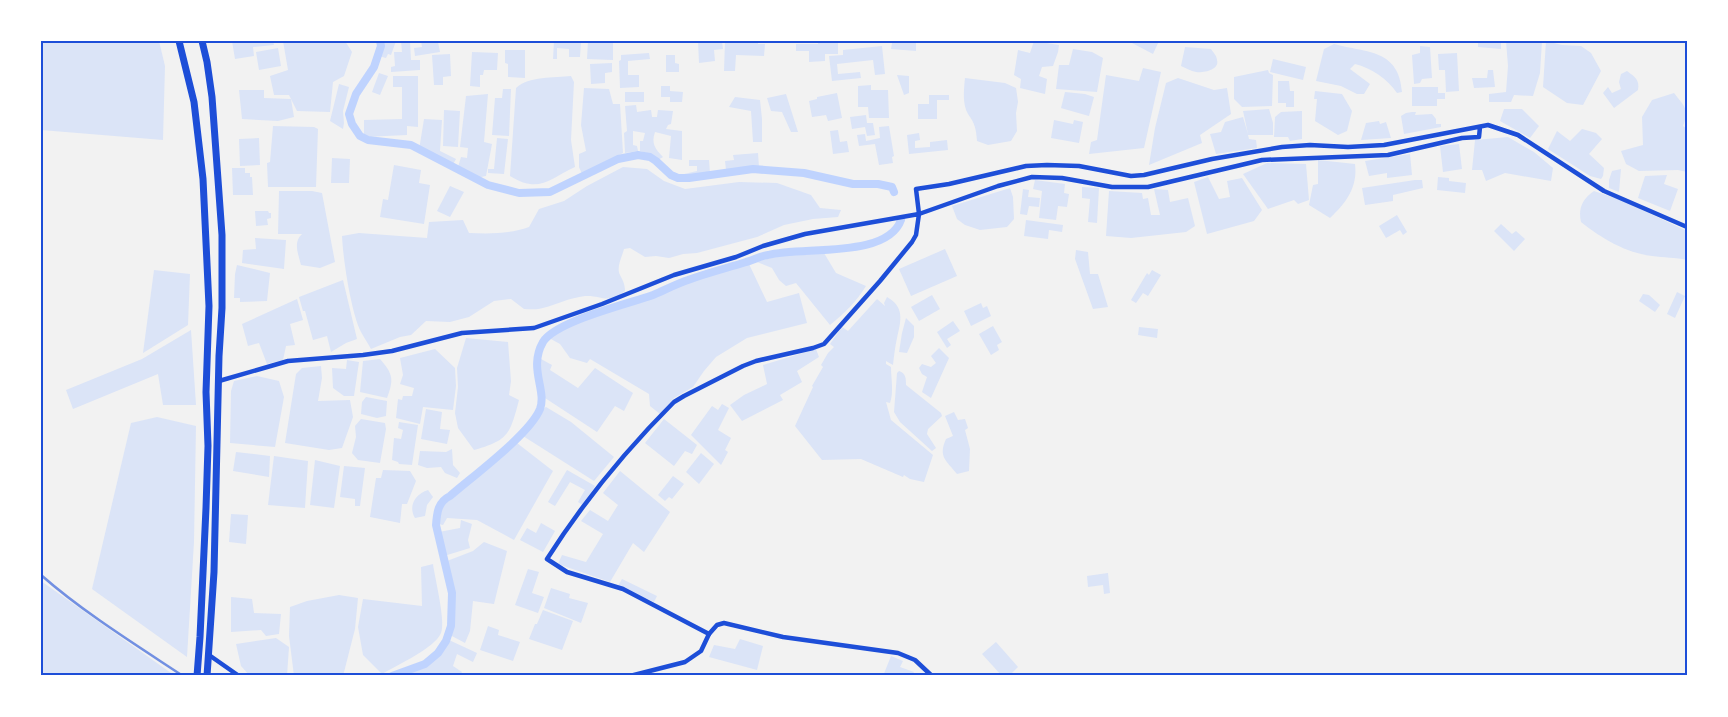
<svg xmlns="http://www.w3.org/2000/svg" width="1728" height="717" viewBox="0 0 1728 717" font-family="Ubuntu,sans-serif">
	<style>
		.green { fill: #dbe4f7 }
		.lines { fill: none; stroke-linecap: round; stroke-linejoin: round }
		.canal { stroke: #bfd3fe; stroke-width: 8 }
		.minor { stroke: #1d4ed8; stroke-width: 4.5 }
		.trunk { stroke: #1d4ed8; stroke-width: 7 }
		.rail { stroke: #7290e2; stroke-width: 2.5 }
		.neatline { fill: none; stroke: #1d4ed8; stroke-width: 2 }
	</style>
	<rect width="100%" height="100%" fill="#f2f2f2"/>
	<g class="green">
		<polygon points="41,41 159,41 165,66 163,140 41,130"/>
		<polygon points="232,41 273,41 274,45 253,47 254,56 235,59"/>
		<polygon points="283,41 345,41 352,52 344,76 333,82 330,112 297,111 289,95 274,95 270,76 288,70"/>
		<polygon points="382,41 396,41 391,55 388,54 386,58 379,56 382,45"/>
		<polygon points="401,41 410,41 411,60 420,60 420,70 391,72 391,67 395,66 394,52 402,52"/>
		<polygon points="421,41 438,42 440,52 415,56 414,48 422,47"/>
		<polygon points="554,41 581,41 580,57 569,57 569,49 557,48 557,59 553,59"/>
		<polygon points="588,41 613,41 613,60 587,59"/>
		<polygon points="698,41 722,41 723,49 714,50 715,61 699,63"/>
		<polygon points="725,41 758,41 758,44 765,44 764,56 736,55 735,71 724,71"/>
		<polygon points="818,41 838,41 838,54 825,54 825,61 809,62 809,51 796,51 796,44 818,44"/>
		<polygon points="907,41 916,41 916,51 891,49 892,43 907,43"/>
		<polygon points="1034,41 1059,45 1058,52 1053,66 1042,67 1039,76 1047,79 1045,94 1020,88 1021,79 1014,75 1018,50 1030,53"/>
		<polygon points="1133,41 1159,41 1153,54 1132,43"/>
		<polygon points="1478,41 1501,41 1501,49 1478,47"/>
		<polygon points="1506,41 1542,41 1540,73 1533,96 1514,95 1511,102 1489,102 1489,94 1506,92 1508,66"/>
		<polygon points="1546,41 1562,45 1581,46 1591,53 1601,71 1583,105 1567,103 1543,87"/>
		<path d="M1334 44C1367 53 1399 49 1402 92L1397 93C1388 79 1371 68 1355 64L1350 69 1370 84 1364 94H1357L1341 86 1316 81 1324 49Z"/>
		<polygon points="882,46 885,74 875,75 873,60 837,64 838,74 860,72 861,78 832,81 829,56 843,55 843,50"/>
		<polygon points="1420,46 1430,47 1432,78 1422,79 1420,83 1414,84 1412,55 1420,53"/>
		<path d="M1185 47 1211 49C1213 52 1217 56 1217 60 1220 70 1203 73 1196 72 1191 71 1186 68 1181 66Z"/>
		<polygon points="278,48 281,66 259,70 256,52"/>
		<polygon points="1073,49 1092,52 1103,58 1097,92 1056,89 1059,65 1069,65"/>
		<polygon points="505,50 525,50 525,78 508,77 508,64 505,63"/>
		<polygon points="472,52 498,53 497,70 484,70 483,75 480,75 480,87 470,86"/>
		<polygon points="649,53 650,59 628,61 628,75 639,75 639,87 620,88 619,61 621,60 621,55"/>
		<polygon points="1457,53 1459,91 1446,92 1445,70 1439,70 1438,54"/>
		<polygon points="450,54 451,76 443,77 443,85 434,85 432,55"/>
		<polygon points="666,55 675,55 675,63 679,64 679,72 666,72"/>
		<polygon points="1273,59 1306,67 1303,80 1270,72"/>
		<polygon points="612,63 612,72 605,73 605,83 591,84 590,64"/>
		<polygon points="1143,68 1161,72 1144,148 1089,154 1091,142 1097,140 1106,75 1139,81"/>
		<polygon points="1268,70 1269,73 1273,75 1272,106 1242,107 1234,99 1234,77"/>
		<polygon points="1488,70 1493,70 1495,87 1474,88 1472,78 1487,78"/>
		<path d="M1627 71C1635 77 1640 80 1638 90L1614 108 1603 93 1608 87 1612 93 1621 89 1619 82 1621 74Z"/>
		<polygon points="379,73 388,76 380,95 372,92"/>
		<polygon points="897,75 909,76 909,93 904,95"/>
		<polygon points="393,76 418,76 418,127 407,126 407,135 364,137 364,120 402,119 402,87 393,87"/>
		<path d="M571 76 574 82 571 140 575 167C549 179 539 194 510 176L516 88C529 76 554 78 571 76Z"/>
		<path d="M965 78 1005 83 1016 88 1018 102 1016 113 1017 131 1011 141 988 145 977 141C976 128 975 124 968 114 962 104 964 88 965 78Z"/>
		<polygon points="1178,78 1214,90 1227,88 1231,114 1200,135 1202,143 1149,165 1155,128 1166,83"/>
		<polygon points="1278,81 1289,81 1290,91 1294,91 1294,107 1286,107 1286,103 1278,103"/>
		<polygon points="339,84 349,87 343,111 344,123 343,129 330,121"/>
		<polygon points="871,85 871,90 888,90 889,118 869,118 868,107 858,107 858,86"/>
		<polygon points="661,86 670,86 670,91 683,92 682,102 670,102 670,97 661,97"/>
		<polygon points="1412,87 1438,87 1438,93 1445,93 1445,99 1437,99 1437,106 1412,106"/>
		<polygon points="584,88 609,89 613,104 620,104 623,153 582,174 579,167 579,154 586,151 581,125"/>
		<polygon points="503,89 511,89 509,136 492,135 495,98 502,98"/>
		<polygon points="239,90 264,90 264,98 291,99 294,117 278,121 242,119"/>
		<polygon points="1315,91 1342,94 1352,111 1347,131 1338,135 1315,121 1317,99 1314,99"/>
		<rect x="625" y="92" width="19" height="10"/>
		<polygon points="1065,92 1085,94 1094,97 1089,116 1061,108"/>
		<polygon points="837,93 842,118 828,121 826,115 812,117 809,101 817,99 817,97"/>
		<path d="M1674 93C1684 106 1690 109 1683 126L1687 129V172L1678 170 1639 171 1626 164 1621 151 1643 145 1642 117 1652 100Z"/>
		<polygon points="488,94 484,142 492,144 486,176 476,178 458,167 461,157 467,158 468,148 460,147 466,96"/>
		<polygon points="786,94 798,132 791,132 782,112 771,111 767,98"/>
		<polygon points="929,95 949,95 949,100 937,100 937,119 918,119 918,104 929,104"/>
		<polygon points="735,97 760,100 762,119 762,142 753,142 751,111 729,107"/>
		<path d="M636 105 637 112 651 110 652 117H657L658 110 673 111 671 124 668 125 666 129 682 131V160L669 158 671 136 655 132C651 143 655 149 663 157L658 160 651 154 640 151V141H643L645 133 633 131V145L637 146 638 151 625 153 624 133 627 131 625 106Z"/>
		<polygon points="1269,109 1273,123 1273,135 1248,135 1249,139 1256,140 1257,148 1216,154 1210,134 1221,132 1225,122 1243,117 1248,134 1243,111"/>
		<polygon points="1504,109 1522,109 1539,126 1530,138 1500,121"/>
		<polygon points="444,110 460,111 458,147 443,146"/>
		<polygon points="1302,111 1302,139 1290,141 1288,137 1274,137 1275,117 1281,112"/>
		<polygon points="1412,112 1416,112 1415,115 1432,114 1436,119 1436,124 1441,124 1441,127 1404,134 1401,116 1406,113"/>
		<polygon points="866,115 867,123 873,123 875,135 867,136 865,127 852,129 850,117"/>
		<polygon points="424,119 442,120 440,151 456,159 452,166 435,156 419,150"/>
		<polygon points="1054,120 1073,124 1074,120 1083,122 1079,143 1051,138"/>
		<polygon points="1379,121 1380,124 1386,122 1391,138 1361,140 1366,123"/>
		<polygon points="273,126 314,127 318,129 316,187 268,187 267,163 270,162"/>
		<polygon points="889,126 894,156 892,157 893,163 879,165 875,144 859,146 857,135 865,134 866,141 880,138 879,127"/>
		<polygon points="1582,129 1596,133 1602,139 1589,154 1604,168 1603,176 1601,179 1590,176 1548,149 1557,131 1570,141"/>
		<polygon points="838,130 840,142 847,141 849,152 833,154 830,131"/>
		<polygon points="919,133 920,140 915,141 915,148 930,147 930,142 947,140 948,150 909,154 907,135"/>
		<polygon points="1508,137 1534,152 1553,168 1551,181 1505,173 1486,181 1482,170 1472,170 1475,140"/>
		<polygon points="259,138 260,165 240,166 239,139"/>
		<polygon points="497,138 508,139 504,174 488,173 488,169 494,169"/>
		<polygon points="1459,144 1462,169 1443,172 1440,146"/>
		<polygon points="758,153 759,167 726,170 725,161 734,160 733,155"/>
		<polygon points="1410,154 1412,175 1387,178 1387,173 1369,176 1365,161"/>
		<polygon points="332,158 350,159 349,183 331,183"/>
		<polygon points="689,160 709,160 710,173 684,177 684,174 697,171 697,166 689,166"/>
		<path d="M1318 160 1355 164C1358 187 1346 203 1330 218L1309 205 1313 185 1318 184Z"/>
		<polygon points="1267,163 1306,164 1309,200 1298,204 1294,200 1268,209 1243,174"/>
		<polygon points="394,165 421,170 419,183 430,185 424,224 380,217 383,199 388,200"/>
		<path d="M623 167 647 169 664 181 685 189 739 182 777 183 811 195 820 208 841 210 838 217 813 219 784 225 757 237 697 253 683 254 669 258 656 256 645 257 630 248 624 249C622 257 616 267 620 275 623 281 625 284 625 291 608 305 602 295 585 296 569 298 558 304 543 308 537 310 530 309 524 309L511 299 494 301 469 317 450 322 426 321 411 335 400 337 371 349C368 343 364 338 361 332 351 312 343 259 342 236L359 233 427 238 429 222 463 220 469 233C489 234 510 234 529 227L539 209 564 201 587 186Z"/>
		<polygon points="232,168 245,168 245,173 250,173 250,177 252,177 253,195 233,195"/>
		<polygon points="1621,169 1619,192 1609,188 1609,180 1612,171"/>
		<polygon points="1667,175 1664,184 1678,189 1670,211 1638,198 1645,176"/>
		<polygon points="1208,177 1219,199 1230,197 1227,181 1242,178 1262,210 1254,221 1207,234 1194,182"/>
		<polygon points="1438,177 1449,178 1449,181 1466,183 1465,193 1437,190"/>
		<polygon points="1035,180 1065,184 1064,193 1069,194 1067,207 1058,206 1056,220 1039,218 1042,191 1033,189"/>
		<polygon points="1415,180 1422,180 1423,188 1393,195 1393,201 1365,205 1362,188"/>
		<polygon points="450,186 464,192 450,217 437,211"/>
		<polygon points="1082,187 1099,188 1097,223 1088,222 1090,199 1082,198"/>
		<polygon points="1010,188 1013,197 1014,219 1007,227 980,230 965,225 957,219 952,206"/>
		<polygon points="1023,189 1029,190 1028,197 1040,198 1039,207 1029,206 1027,215 1020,214"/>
		<polygon points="1154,189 1168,190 1170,202 1188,198 1195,226 1186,232 1131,238 1106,236 1109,191 1142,193 1143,199 1148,198 1151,215 1160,215"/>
		<path d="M279 191H312L322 193 335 262 320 268 301 265C298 253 293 242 302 234H278Z"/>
		<path d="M1594 191 1621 200 1687 231V260C1675 257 1664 258 1652 256 1626 253 1601 238 1581 222 1578 209 1582 199 1594 191Z"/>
		<polygon points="255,211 268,211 269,213 271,213 271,218 267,219 268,225 256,226"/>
		<polygon points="1397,215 1407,232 1403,235 1400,230 1386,238 1379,226"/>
		<polygon points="1026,220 1063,225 1062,232 1049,230 1048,239 1024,236"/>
		<polygon points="1501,224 1512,234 1516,231 1525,239 1514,251 1494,231"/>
		<polygon points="255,238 286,240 284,269 242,263 243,250 256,249"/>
		<polygon points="945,249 957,276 911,296 899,269"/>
		<polygon points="1076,250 1088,252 1090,274 1098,274 1108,307 1093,309 1075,259"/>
		<path d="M803 253H824L836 273 866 286C856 302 845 313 830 325L796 283 786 286 779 280 772 268 757 262 780 255Z"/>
		<polygon points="749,264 767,302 799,293 807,323 747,338 716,357 704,371 693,387 674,398 660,414 650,406 649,394 590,359 587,363 570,358 560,344 549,338 556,333 575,324 655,296 688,282"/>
		<polygon points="237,265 270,273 267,301 240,302 240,298 234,298 235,274"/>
		<polygon points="154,270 190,274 188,325 143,353"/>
		<polygon points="1152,270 1161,275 1148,296 1143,293 1136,303 1131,300 1147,273 1149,275"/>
		<polygon points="343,280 357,339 346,343 331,352 327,336 313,340 305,311 303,311 299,297"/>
		<polygon points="1677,292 1685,296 1675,318 1667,314"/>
		<polygon points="1643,294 1649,295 1660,305 1655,312 1639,301"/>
		<polygon points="932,295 940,309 919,321 911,307"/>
		<path d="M887 297C905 307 901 321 897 338 895 347 894 356 893 365L886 361V364L891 367C891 379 894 392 890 403L886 402 891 420 933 455 924 482 910 479 904 475 903 477 861 459 822 460 795 426 813 387 812 386 823 367 821 365 828 353 834 347 830 344 842 327 848 331 877 299 885 306 884 303Z"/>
		<polygon points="297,299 303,320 290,324 295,345 286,346 283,360 267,364 259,343 248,346 242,324"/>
		<polygon points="981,303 983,308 987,306 991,316 971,326 964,311"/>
		<polygon points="906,318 914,326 914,337 907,353 899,352 902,333"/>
		<polygon points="953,321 960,331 947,339 951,345 947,348 937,332"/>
		<polygon points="993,326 1002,342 997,345 999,350 991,355 979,334"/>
		<polygon points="1139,327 1158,329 1157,338 1138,335"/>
		<polygon points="191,330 196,405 163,405 158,374 73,409 66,390 142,359"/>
		<path d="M466 338 508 342 511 381 509 395 519 400C510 434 509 440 474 450L458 428 455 413 458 387 457 368Z"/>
		<polygon points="939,348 949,358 931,398 922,392 927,377 922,374 919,368 922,364 931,367 936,363 931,356"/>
		<polygon points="435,349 455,368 456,386 453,410 423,407 420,424 396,418 398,399 402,400 403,396 412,396 414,388 400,384 403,375 400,358"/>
		<polygon points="816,349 819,357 797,371 802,382 780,395 783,400 742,421 730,405 744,395 767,384 763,365"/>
		<path d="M380 359C393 374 394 379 387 398L360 392 363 361Z"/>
		<polygon points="541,359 552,365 550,370 578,388 595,368 633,393 624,411 615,406 597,432 545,398 539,369"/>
		<polygon points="347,360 359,362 354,396 344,396 333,388 332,368 346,369"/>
		<polygon points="321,366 322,378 318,401 350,400 353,417 342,448 329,450 285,443 296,374 302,368"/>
		<path d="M899 371C906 373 906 379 906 385L941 413 942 416 928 429 927 434 936 448 932 451 900 422 894 412 897 373Z"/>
		<polygon points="257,376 279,381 284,397 275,447 230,443 231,391 234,381"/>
		<polygon points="366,397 387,401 386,416 377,418 361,414 362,402"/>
		<polygon points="722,404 729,408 718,430 731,438 725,450 728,452 721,465 691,435 712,406 718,410"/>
		<polygon points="546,407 571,422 614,457 594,481 523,436 541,410"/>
		<polygon points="426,409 442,412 440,429 450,430 447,444 421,439"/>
		<path d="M954 412 958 420 965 419 968 428 965 430 970 449 969 471 957 474C946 460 938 457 946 439L953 436 945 416Z"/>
		<polygon points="157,417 196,426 194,542 187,657 92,589 131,423"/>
		<polygon points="361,419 385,423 386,429 380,463 358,460 352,453 356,437 355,426"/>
		<polygon points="664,419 697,445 692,454 685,451 674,466 645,443"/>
		<polygon points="399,422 418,425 412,465 399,464 398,462 392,460 394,438 401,439 403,430 398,428"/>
		<polygon points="517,443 553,471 514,540 477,520 447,518 443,525 438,524 437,514 442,502 505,451"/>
		<polygon points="452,449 453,465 460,473 457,478 445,473 441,467 427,468 418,465 420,451 446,452"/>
		<polygon points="236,452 270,456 269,477 233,471"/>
		<polygon points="701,453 714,464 699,484 686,472"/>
		<polygon points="274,456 308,461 305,508 268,505"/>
		<polygon points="315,460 340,466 334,508 310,505"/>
		<polygon points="344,466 365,468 360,506 355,506 355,499 340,497"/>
		<polygon points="383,470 410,471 416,481 407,504 402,504 400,523 370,517 376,478 381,478"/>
		<polygon points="567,470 595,486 584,506 578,502 585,490 570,482 555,506 548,502"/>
		<polygon points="620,471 670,512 644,552 633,543 610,582 558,564 562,555 586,562 603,534 581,521 590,510 608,521 618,505 603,493"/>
		<polygon points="673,476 684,484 672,499 669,497 665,501 658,495"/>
		<path d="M428 490 433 497 427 505 425 516 415 518C408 506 415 494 428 490Z"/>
		<polygon points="231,514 248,515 246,544 229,542"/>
		<polygon points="461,520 472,524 468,540 470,548 444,556 439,532 460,528"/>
		<polygon points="541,523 555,531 543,552 520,540 527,528 536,533"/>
		<path d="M484 542 507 551 494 604 473 601 470 631 465 643 450 635C457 610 453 586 447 561L473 551Z"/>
		<path d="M433 564C435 579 446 622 441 633 435 648 397 665 382 674L363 655 358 627 363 599 422 606 421 567Z"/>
		<polygon points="528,569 539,572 532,593 544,597 538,613 515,605"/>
		<polygon points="1108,573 1110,593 1104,594 1103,585 1088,587 1087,576"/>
		<polygon points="622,579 657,596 654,602 618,586"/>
		<polygon points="41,581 171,673 170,676 41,676"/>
		<polygon points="551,588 570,594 569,598 588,603 581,623 544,608"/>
		<polygon points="339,595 358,598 355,629 343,676 294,676 289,636 290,607 307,601"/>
		<polygon points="231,597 252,599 254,613 281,614 279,634 266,636 261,630 231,632"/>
		<polygon points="543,610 573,621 562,650 529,639 535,624 537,624"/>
		<polygon points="488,626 499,630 498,635 520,642 513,661 480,650"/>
		<polygon points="276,638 289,647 287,676 250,676 241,666 236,644"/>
		<polygon points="740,639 763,646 757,670 709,657 714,645 735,649"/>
		<path d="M449 640 477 653 473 662 457 654 453 666 462 672 460 676H400C425 667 433 662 449 640Z"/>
		<polygon points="996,642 1018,667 1009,676 1002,676 982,654"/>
		<polygon points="891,656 903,661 900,667 914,672 912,676 883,676"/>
	</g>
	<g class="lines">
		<g class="canal">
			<polyline points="380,41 381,46 374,67 356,94 349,114 352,124 360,136 368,140 411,145 488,185 519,193 550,192 618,159 638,155 650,157 656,161 671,175 678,178 689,178 753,169 804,173 853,184 878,184 892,187 894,192"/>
			<path d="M392 676 425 664 438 653 446 641 451 626 452 593 436 525C437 512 438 502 450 496 473 476 530 434 540 409 547 390 528 368 543 342 556 321 628 304 653 295 665 290 676 284 688 280 707 273 727 268 746 262 754 260 760 256 768 255 802 246 887 259 901 220"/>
		</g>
		<g class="minor">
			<polyline points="1480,127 1479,137 1462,138 1388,155 1262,160 1148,187 1112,187 1062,178 1032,177 998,186 919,214 916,189 949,184 1026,166 1047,165 1079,166 1131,176 1144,175 1212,159 1282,147 1310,145 1348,147 1384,145 1488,125 1518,135 1604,191 1687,227"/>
			<path d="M219 381 288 361 363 355 392 351 462 333 534 328 602 304 674 275 736 257 763 246 805 234 919 214 916 235 912 242 880 281 824 344 813 348 756 361 743 366 684 396 674 402C627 449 582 504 547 559L567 572 623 589 709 634 701 651 685 662 630 676"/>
			<polyline points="709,634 717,625 724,623 783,637 898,653 915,660 932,676"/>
			<polyline points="209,655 239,676"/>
		</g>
		<g class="trunk">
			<polyline points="179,41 194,102 203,179 209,306 206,392 208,446 206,508 200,637 197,676"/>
			<polyline points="202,41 207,62 212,97 222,235 222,308 219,356 214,572 207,676"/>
		</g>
		<path class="rail" d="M41 575C83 612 136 645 183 676"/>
	</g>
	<rect width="1728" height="717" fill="none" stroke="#ffffff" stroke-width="85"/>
	<rect x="42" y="42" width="1644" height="632" class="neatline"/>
</svg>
